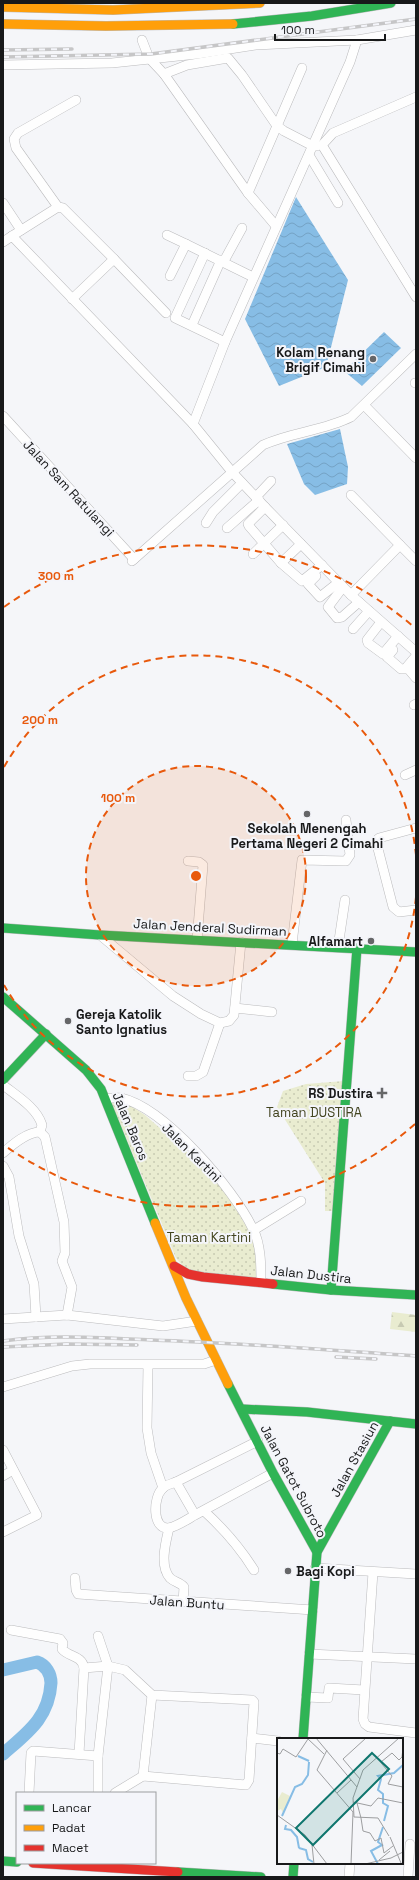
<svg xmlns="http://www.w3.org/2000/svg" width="419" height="1880" viewBox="0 0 419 1880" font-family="'Space Grotesk',sans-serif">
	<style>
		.forest { fill: url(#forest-firs) }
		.park { fill: url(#park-dots) }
		.water { fill: url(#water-waves) }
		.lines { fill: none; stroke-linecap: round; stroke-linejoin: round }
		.river { stroke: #87bde5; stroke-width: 13 }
		.street-casing { stroke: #bbbbbd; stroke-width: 10 }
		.fast-casing { stroke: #bbbbbd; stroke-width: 10 }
		.slow-casing { stroke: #bbbbbd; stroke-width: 10 }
		.jam-casing { stroke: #bbbbbd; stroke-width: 10 }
		.street { stroke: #fefefe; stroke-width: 9 }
		.fast { stroke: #30b455; stroke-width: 9 }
		.slow { stroke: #ff9f0a; stroke-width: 9 }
		.jam { stroke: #e5322d; stroke-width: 9 }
		.rail-casing { stroke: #c6c6c7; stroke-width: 3.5 }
		.rail { stroke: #f4f5fa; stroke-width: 2; stroke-dasharray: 6; stroke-linecap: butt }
		.ring { fill: none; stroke: #e8590c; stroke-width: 2; stroke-dasharray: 7 5 }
		.poi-dot { fill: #656668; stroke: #f4f5fa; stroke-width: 1.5 }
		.labels { text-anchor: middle; stroke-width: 4; stroke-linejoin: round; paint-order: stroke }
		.poi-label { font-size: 13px; font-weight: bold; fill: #18191a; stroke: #f4f5fa; text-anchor: end }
		.street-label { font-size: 13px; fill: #18191a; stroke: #f4f5fa }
		.park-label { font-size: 13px; fill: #42441f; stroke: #f4f5fa }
		.inset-river { fill: none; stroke: #87bde5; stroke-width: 2 }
		.inset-road { fill: none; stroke: #9d9ea0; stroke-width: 1 }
		.view { fill: #0f766e; fill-opacity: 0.15; stroke: #0f766e; stroke-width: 2 }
		.inset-edge { fill: none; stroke: #18191a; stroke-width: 2 }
		.centre { fill: #e8590c; stroke: #f4f5fa; stroke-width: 2 }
		.ring-label { font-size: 12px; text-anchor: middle; font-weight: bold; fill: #e8590c; stroke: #f4f5fa; stroke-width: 4; stroke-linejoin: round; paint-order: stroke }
	</style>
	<defs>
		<pattern id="forest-firs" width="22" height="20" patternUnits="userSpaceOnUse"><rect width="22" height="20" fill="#e9ecd0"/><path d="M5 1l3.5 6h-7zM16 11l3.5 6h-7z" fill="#c7cab2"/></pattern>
		<pattern id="park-dots" width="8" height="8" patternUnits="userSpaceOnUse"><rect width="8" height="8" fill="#e9ecd0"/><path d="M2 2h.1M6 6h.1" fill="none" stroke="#c7cab2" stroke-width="1.8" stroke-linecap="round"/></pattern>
		<pattern id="water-waves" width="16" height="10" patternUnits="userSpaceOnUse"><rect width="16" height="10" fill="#87bde5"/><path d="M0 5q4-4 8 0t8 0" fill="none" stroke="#74a2c4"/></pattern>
	</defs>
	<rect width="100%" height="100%" fill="#f5f6f9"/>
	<polygon class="forest" points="392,1312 416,1315 416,1332 390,1329"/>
	<g class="park">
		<polygon points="344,1081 336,1211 325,1211 325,1183 277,1107 283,1091 306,1084"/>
		<polygon points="111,1101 128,1104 145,1115 185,1150 223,1188 252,1235 258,1251 256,1278 187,1271 176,1258"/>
	</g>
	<g class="water">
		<polygon points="296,197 348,280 326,367 279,386 245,319"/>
		<polygon points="384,332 401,348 362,386 344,371"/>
		<polygon points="340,429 348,467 347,484 315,495 304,484 287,444"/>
	</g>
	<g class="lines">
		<path class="river" d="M3 1670 37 1662C46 1665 51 1674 51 1683 49 1718 27 1733 3 1754"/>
		<g class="street-casing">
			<g id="street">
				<polyline points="142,40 149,58 164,74 187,65 228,58 242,75 277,126 284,131 313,146 317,146"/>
				<polyline points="3,65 112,63 197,54 256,45 357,40"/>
				<polyline points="164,74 248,193 276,226"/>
				<polyline points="416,97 333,133 322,145 416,297"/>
				<polyline points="309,155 338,203"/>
				<polyline points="248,193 302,68"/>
				<polyline points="3,203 21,230"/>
				<polyline points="58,207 16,148 14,139 18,133 76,100"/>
				<polyline points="167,235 186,244"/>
				<polyline points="12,236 58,207 63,208 114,259"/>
				<polyline points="3,242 12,236 193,424 232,472 265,507 351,595 416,652"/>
				<polyline points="205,253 175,318 225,342"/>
				<polyline points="224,261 242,228"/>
				<polyline points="170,276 186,244 253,277"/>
				<polyline points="72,299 114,259 166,313"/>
				<polyline points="192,325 221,260"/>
				<polyline points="415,383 416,383"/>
				<polyline points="364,405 416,458"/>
				<polyline points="3,416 134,559"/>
				<polyline points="193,424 225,342 350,62 357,40 416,30"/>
				<polyline points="351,495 400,545"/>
				<polyline points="256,497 271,481"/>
				<polyline points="265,507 248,524 249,526 281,563 302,581 322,565"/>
				<polyline points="206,523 213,512 242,483"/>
				<polyline points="227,528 259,500"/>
				<polyline points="253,554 283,525"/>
				<path d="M132 561 263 445C291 432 323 431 351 417L416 354"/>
				<polyline points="281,563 301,544"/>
				<polyline points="316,576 308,584 320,597 339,582"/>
				<polyline points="343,587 328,607 337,618 342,617 359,602"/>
				<polyline points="351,595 400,545 416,561"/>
				<polyline points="381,622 367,640 368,643 383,654 398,636"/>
				<polyline points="353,629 369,611"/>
				<polyline points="393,650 387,657 401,669 405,669 416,656"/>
				<polyline points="416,663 410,671 416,678"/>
				<polyline points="414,705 416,704"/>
				<polyline points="405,775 416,770"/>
				<polyline points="416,828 379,838 376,841 393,907 399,912 416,910"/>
				<polyline points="188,861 199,862 203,865 197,940"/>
				<polyline points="100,935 173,996 201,1014 220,1023 229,1021 234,1015 241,942"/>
				<polyline points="292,944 302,860 346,861 350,855 346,820"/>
				<polyline points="338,947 345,900"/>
				<polyline points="235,1008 272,1012"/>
				<polyline points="188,1076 196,1076 203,1072 220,1023"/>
				<path d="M3 1085C17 1096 37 1108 42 1125L40 1132"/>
				<path d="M106 1099C111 1098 116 1097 121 1098 165 1108 234 1189 253 1229 261 1245 261 1265 261 1283"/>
				<path d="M3 1153C13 1144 27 1132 40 1132L45 1137 64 1222 65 1253 62 1261 72 1287 67 1315"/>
				<polyline points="3,1166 9,1177 19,1236 34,1284 36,1317"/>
				<polyline points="254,1230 301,1201"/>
				<polyline points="3,1319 67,1315 163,1326 197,1321"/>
				<polyline points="148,1365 147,1428 151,1453 163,1488"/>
				<polyline points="3,1387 72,1366 90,1364 204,1364 216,1360"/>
				<polyline points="3,1450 37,1515 3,1532"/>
				<polyline points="3,1476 13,1470"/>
				<polyline points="176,1482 258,1441"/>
				<path d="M204 1511C225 1530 239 1546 254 1570"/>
				<path d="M195 1515C188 1519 178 1526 169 1528 152 1530 153 1498 162 1489 165 1485 171 1484 176 1482L195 1515 273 1473"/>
				<path d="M169 1528C166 1541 159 1566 170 1578 174 1582 180 1582 184 1587L183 1602"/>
				<polyline points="315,1568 416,1574"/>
				<polyline points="373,1572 363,1719 365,1724 369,1727 416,1733"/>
				<polyline points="75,1578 76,1590 78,1594 313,1610"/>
				<path d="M11 1630 60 1639 63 1643 62 1649C68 1657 82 1655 84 1668L108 1666 125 1670 152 1695 252 1700 254 1702 249 1780 246 1785 143 1776 115 1793"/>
				<polyline points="309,1654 416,1659"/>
				<polyline points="306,1697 328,1698 329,1688 364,1690"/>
				<polyline points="252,1738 278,1741"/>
				<polyline points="79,1754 84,1668"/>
				<polyline points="143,1776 152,1695"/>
				<polyline points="29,1793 31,1753 33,1751 98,1756"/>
				<polyline points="98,1793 98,1756 108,1666 98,1636"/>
				<polyline points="349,1877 350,1863"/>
				<polyline points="408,1877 410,1844"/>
			</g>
		</g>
		<g class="fast-casing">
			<g id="fast">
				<polyline points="233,24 312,16 391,3"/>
				<polyline points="3,928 100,935 416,952"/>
				<polyline points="3,997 86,1070 101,1089 155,1223"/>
				<polyline points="3,1080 46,1034"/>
				<polyline points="273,1284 331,1290 416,1295"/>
				<polyline points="331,1290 357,948"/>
				<polyline points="228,1384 273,1473 317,1552"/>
				<polyline points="242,1409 307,1412 416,1424"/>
				<polyline points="303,1739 317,1552 390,1421"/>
				<polyline points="3,1861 17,1862"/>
				<polyline points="178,1872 261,1877"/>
				<polyline points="293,1877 294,1863"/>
			</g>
		</g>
		<g class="slow-casing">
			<g id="slow">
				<polyline points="3,7 113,10 260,3"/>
				<polyline points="3,24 106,26 233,24"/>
				<polyline points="155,1223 186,1298 228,1384"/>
			</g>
		</g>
		<g class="jam-casing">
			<g id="jam">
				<polyline points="174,1266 188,1274 203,1277 273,1284"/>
				<polyline points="33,1863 178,1872"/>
			</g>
		</g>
		<use href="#street" class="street"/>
		<use href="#fast" class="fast"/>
		<use href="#slow" class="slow"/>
		<use href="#jam" class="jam"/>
		<g class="rail-casing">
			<g id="rail">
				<polyline points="3,50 72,49"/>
				<polyline points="3,57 151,54 416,19"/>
				<path d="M3 1341C52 1334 102 1338 152 1340 240 1343 328 1350 416 1356"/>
				<polyline points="3,1347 66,1344 137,1345"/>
				<polyline points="336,1357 376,1359"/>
			</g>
		</g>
		<use href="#rail" class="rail"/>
	</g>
	<circle cx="196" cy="876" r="110" fill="#e8590c" fill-opacity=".12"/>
	<g class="ring">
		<circle cx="196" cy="876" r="110"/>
		<path d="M416 897A221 221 0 0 1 4 985M4 767A221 221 0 0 1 416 855"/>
		<path d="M415 1124A331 331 0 0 1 4 1145M4 607A331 331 0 0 1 415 628"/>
	</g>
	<g class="poi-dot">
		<circle cx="373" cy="359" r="4"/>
		<circle cx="307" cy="814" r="4"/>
		<circle cx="371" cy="941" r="4"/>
		<circle cx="68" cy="1021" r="4"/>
		<path d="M380 1087h4v4h4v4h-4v4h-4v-4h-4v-4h4z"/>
		<circle cx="288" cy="1571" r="4"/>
	</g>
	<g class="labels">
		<g class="poi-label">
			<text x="365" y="357">Kolam Renang<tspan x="365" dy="15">Brigif Cimahi</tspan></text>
			<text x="307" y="833" text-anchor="middle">Sekolah Menengah<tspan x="307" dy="15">Pertama Negeri 2 Cimahi</tspan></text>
			<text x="363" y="946">Alfamart</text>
			<text x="76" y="1019" text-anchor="start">Gereja Katolik<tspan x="76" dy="15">Santo Ignatius</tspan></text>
			<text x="373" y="1098">RS Dustira</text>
			<text x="296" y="1576" text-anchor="start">Bagi Kopi</text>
		</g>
		<g class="street-label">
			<text transform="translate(69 488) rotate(47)" y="5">Jalan Sam Ratulangi</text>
			<text transform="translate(210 927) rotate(3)" y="5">Jalan Jenderal Sudirman</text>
			<text transform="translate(131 1126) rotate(67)" y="5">Jalan Baros</text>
			<text transform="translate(192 1152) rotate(45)" y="5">Jalan Kartini</text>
			<text transform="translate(311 1274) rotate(6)" y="5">Jalan Dustira</text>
			<text transform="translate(354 1459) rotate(-61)" y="5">Jalan Stasiun</text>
			<text transform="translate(294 1481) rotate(62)" y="5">Jalan Gatot Subroto</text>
			<text transform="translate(187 1602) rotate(4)" y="5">Jalan Buntu</text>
		</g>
		<g class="park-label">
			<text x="314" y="1117">Taman DUSTIRA</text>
			<text x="209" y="1242">Taman Kartini</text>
		</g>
	</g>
	<g transform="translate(277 1738)">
		<rect width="126" height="126" fill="#f5f6f9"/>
		<path d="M5 54 13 58 6 75 4 71 0 73V63Z" fill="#e9ecd0"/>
		<path class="inset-river" d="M21 18 32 23M5 78 18 49 25 46 31 37 32 24M107 83 111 68 106 65V56L101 52 104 41 101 38 117 35 126 27M9 87 8 91 14 92 20 99 22 110M22 110 29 112 31 121 36 124M101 126 94 113 105 107 101 104 106 89"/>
		<path class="inset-road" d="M39 0 80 49M50 12 40 32 76 74 74 126M0 15 3 16 6 11 19 19 31 1 47 16M100 20 115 38M104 24 115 15 122 22 125 19 126 10M115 38 111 46 126 49M83 41 66 21 89 0M60 55 74 42M76 64 94 68 101 60 126 65M80 65 84 80M0 77 28 97 50 126M84 80 86 93 93 95 98 103 104 100 107 115 116 108M112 98 101 80 77 79 76 60 86 32 122 0M113 99 124 125M35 107 37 126M102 122 113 113M88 126 114 120 126 114"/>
		<path class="view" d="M95 15 112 31 36 107 19 90Z"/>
		<rect width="126" height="126" class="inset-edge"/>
	</g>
	<circle cx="196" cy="876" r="6" class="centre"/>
	<g class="ring-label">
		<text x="56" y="580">300 m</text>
		<text x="40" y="724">200 m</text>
		<text x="118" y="802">100 m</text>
	</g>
	<rect width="419" height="1880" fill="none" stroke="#18191a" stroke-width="8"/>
	<rect x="16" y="1792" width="140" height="72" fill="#f4f5fa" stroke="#9c9da0"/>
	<rect x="24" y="1805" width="20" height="6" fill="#30b455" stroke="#9c9da0"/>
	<text x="52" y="1812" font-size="12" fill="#18191a">Lancar</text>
	<rect x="24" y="1825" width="20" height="6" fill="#ff9f0a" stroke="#9c9da0"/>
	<text x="52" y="1832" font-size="12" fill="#18191a">Padat</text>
	<rect x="24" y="1845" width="20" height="6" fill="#e5322d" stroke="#9c9da0"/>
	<text x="52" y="1852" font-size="12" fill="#18191a">Macet</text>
	<path d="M275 34v6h110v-6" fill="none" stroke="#18191a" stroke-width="2"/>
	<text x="281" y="34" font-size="12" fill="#18191a" stroke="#f4f5fa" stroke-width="3" paint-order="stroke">100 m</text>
</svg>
